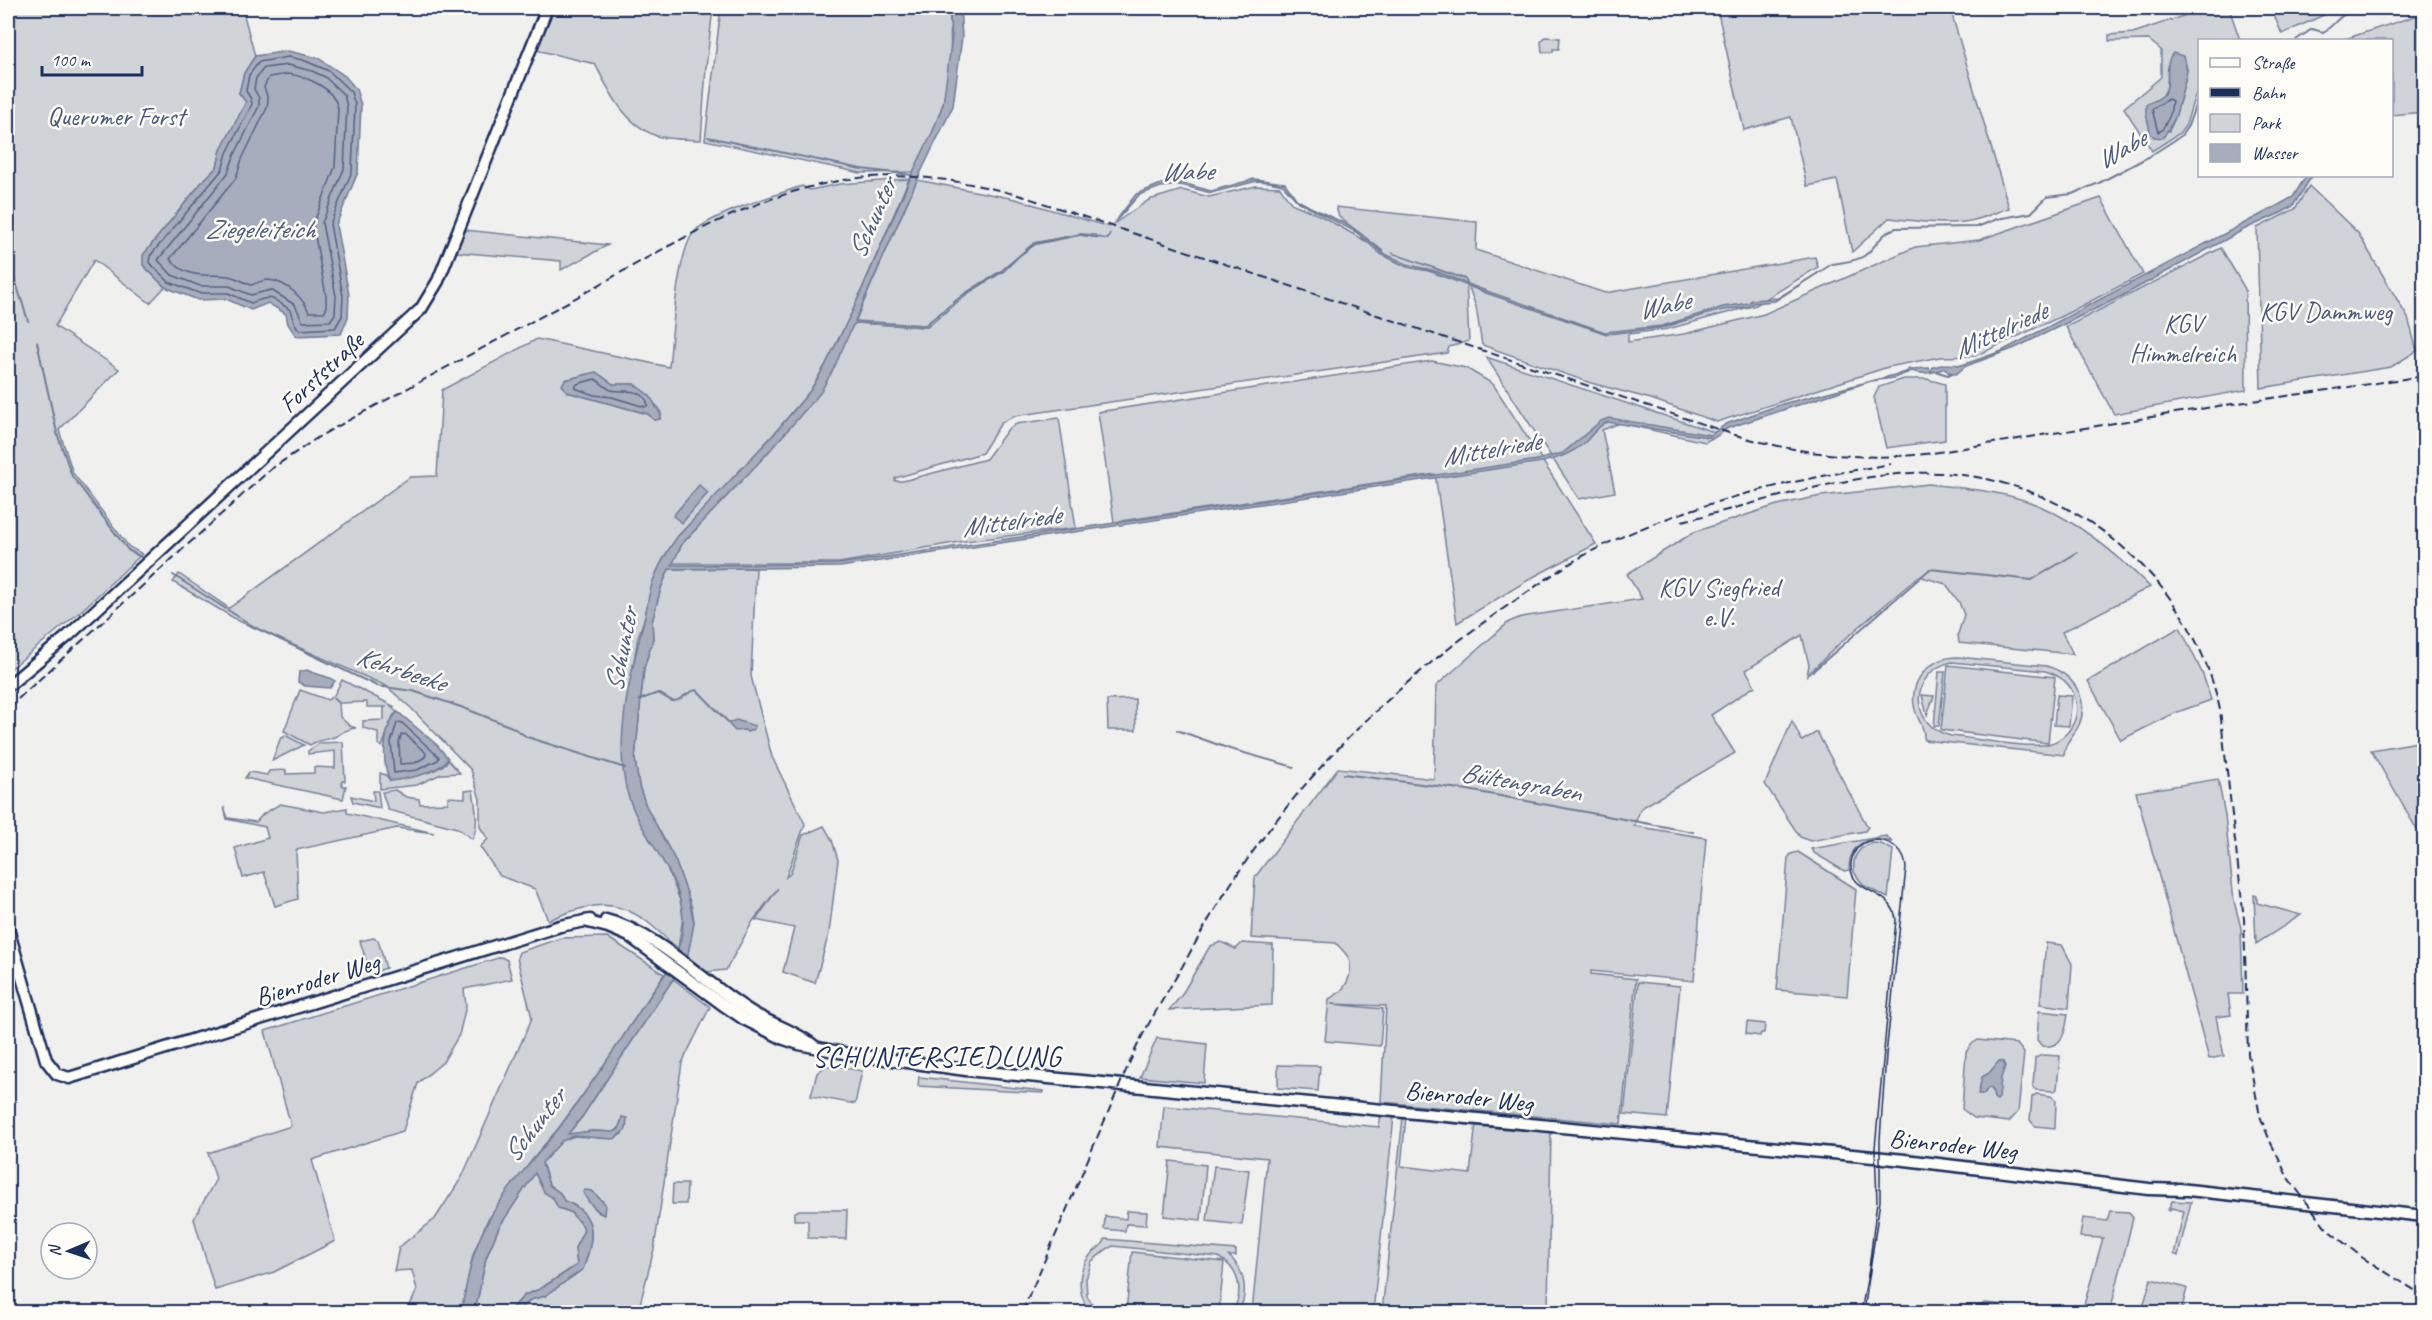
<svg xmlns="http://www.w3.org/2000/svg" width="2432" height="1320" viewBox="0 0 2432 1320" font-family="Caveat,sans-serif">
	<style>
		.green { fill: #d0d3d8; stroke: #76819b; stroke-width: 1.5; fill-rule: evenodd }
		.water { fill: #a7adbd; stroke: #6f7b97; stroke-width: 1.5 }
		.lines { fill: none; stroke-linecap: round; stroke-linejoin: round }
		.shore { stroke: #536184; stroke-width: 1.5 }
		.stream { stroke: #6f7b97; stroke-width: 2 }
		.secondary-casing { stroke: #1b2f5e; stroke-width: 15 }
		.secondary { stroke: #fdfcf7; stroke-width: 10 }
		.tram { stroke: #1b2f5e; stroke-width: 1.5 }
		.rail { stroke: #1b2f5e; stroke-width: 2; stroke-dasharray: 9 4.5; stroke-linecap: butt }
		.labels { text-anchor: middle; stroke-width: 5; stroke-linejoin: round; paint-order: stroke }
		.park-label { font-size: 26px; fill: #48587c; stroke: #fdfcf7 }
		.street-label { font-size: 26px; fill: #1b2f5e; stroke: #fdfcf7 }
		.water-label { font-size: 27px; font-style: italic; fill: #4c5b7f; stroke: #fdfcf7 }
		.quarter-label { font-size: 28px; letter-spacing: 1.5px; fill: #1b2f5e; stroke: #fdfcf7 }
	</style>
	<rect width="100%" height="100%" fill="#f0f0ee"/>
	<filter id="ink" filterUnits="userSpaceOnUse"><feTurbulence type="fractalNoise" baseFrequency=".0167" numOctaves="2"/><feDisplacementMap in="SourceGraphic" scale="12" xChannelSelector="R" yChannelSelector="G"/><feConvolveMatrix kernelMatrix="1 2 1 2 8 2 1 2 1" color-interpolation-filters="sRGB"/></filter>
	<g filter="url(#ink)">
		<g class="green">
			<polygon points="8,8 242,8 255,56 244,73 239,93 246,102 221,150 217,167 202,182 152,244 143,265 165,287 150,303 94,260 55,326 119,369 59,430 73,473 129,547 142,554 81,611 8,671"/>
			<path d="M553 8H713L706 68 701 140C687 139 667 140 654 135 623 122 610 92 595 64L536 50Z"/>
			<path d="M721 8H949C952 39 951 73 943 104 937 128 924 150 913 172L861 173 705 140Z"/>
			<path d="M1717 8H1950L2009 208C1998 211 1989 216 1978 219 1951 227 1917 221 1889 218L1852 252 1837 180 1807 186 1791 117 1744 130Z"/>
			<path d="M2191 8H2229L2240 40H2200L2199 87 2193 101 2186 125 2180 133 2152 151 2124 108 2161 77V50L2149 40 2109 41V35L2133 33 2189 14ZM2185 60 2187 70 2184 85 2175 118 2169 131 2149 126 2156 100 2163 96 2167 87 2168 65Z"/>
			<polygon points="2271,8 2339,8 2282,34"/>
			<polygon points="2424,13 2424,112 2392,115 2392,40 2342,40"/>
			<polygon points="1545,37 1560,38 1559,49 1553,49 1553,52 1542,52 1541,42"/>
			<path d="M909 179 853 310 825 366 810 391 773 435 667 552 638 637 625 713 624 738 650 839 665 862 681 903 683 917 678 948C667 940 657 929 646 921 610 895 585 906 548 920L535 889 500 876 480 847 488 839 480 827V799L471 770 411 708 386 686 239 621 173 582 179 574 229 608 410 477 437 476 442 390 537 339 669 367C672 340 677 246 696 230 718 212 775 195 802 186L810 190 840 184ZM596 372 613 384H634L660 409 661 415 660 419 654 420 648 414 567 392 565 380Z"/>
			<polygon points="917,180 1015,199 1109,227 1149,200 1182,190 1209,197 1256,186 1280,187 1291,203 1321,216 1383,251 1339,217 1336,207 1477,222 1476,250 1605,293 1815,257 1818,267 1756,305 1668,329 1628,334 1628,342 1684,334 1764,314 1915,247 1979,240 2101,198 2143,274 2064,315 1975,356 1940,357 1888,367 1717,422 1651,399 1591,383 1482,345 1476,307 1466,279 1392,253 1466,280 1469,341 1449,347 1447,353 1014,416 1001,423 982,453 895,478 895,481 903,481 986,459 1008,429 1016,424 1059,418 1076,528 965,541 839,563 671,563 682,544 798,418 853,325 856,323 927,327 968,293 1004,271 1019,256 1036,244 1080,235 1099,238 1095,235 1081,234 1034,243 1001,271 964,294 925,325 855,322"/>
			<polygon points="2309,186 2358,233 2408,318 2417,351 2391,367 2261,388 2257,228 2295,209"/>
			<polygon points="465,230 608,245 561,270 561,261 456,252"/>
			<polygon points="2221,248 2245,289 2246,390 2114,414 2066,327"/>
			<polygon points="1486,357 1720,434 1705,442 1620,423 1602,430 1615,492 1579,499"/>
			<polygon points="1432,361 1466,368 1493,384 1596,544 1535,576 1457,623 1435,474 1114,522 1098,412"/>
			<polygon points="1904,379 1927,379 1945,384 1945,440 1886,448 1874,397 1879,387"/>
			<path d="M1929 484C1967 489 2007 491 2042 507 2083 525 2119 556 2150 587L2062 632 2073 654 1959 643 1958 634 1964 615 1959 602 1946 584 1919 576 1839 644 1807 675 1809 665 1802 635 1746 670 1755 686 1711 715 1735 753 1641 808 1634 826 1706 838 1694 981 1591 971V974L1636 979 1621 1124 1381 1102 1386 1006 1331 1004 1383 1009 1380 1046 1325 1041 1329 999C1344 992 1354 977 1349 959 1347 954 1340 948 1336 943L1251 938 1255 877 1338 768 1434 779 1436 686 1509 622 1521 617 1642 599 1627 574 1694 532 1777 505 1821 496Z"/>
			<polygon points="756,568 751,676 772,757 805,824 786,877 790,874 803,835 824,826 832,840 838,860 829,933 815,983 783,972 794,928 756,920 778,888 753,921 726,970 706,972 687,958 694,922 692,908 675,860 646,806 639,786 635,759 644,668 653,639 652,622 661,588 669,569"/>
			<polygon points="2180,627 2203,675 2211,700 2175,713 2121,740 2088,681"/>
			<path d="M1958 657 2046 666C2073 673 2090 699 2079 725 2073 737 2065 741 2064 755L1924 740C1925 724 1916 720 1914 705 1910 678 1932 657 1958 657ZM1952 662 2045 671C2059 675 2071 683 2075 698 2081 718 2069 739 2048 744 2029 749 1974 738 1951 736 1908 726 1909 671 1952 662Z"/>
			<polygon points="1948,665 2055,677 2048,743 1941,730"/>
			<polygon points="1939,672 1945,672 1939,726 1934,726"/>
			<polygon points="342,680 395,707 391,707 397,712 393,716 382,747 378,744 378,732 363,728 363,721 384,720 384,707 387,707 367,707 367,702 340,703 333,697"/>
			<path d="M300 690 328 700 331 697 339 704 340 717 350 726 356 728C345 729 343 733 334 737 325 741 318 739 310 745L284 731Z"/>
			<polygon points="1922,695 1934,696 1927,715"/>
			<polygon points="2057,695 2072,696 2069,726 2054,725"/>
			<polygon points="1135,699 1136,730 1108,730 1107,700"/>
			<polygon points="1792,721 1802,741 1817,732 1865,822 1868,827 1865,831 1810,841 1800,837 1765,784"/>
			<polygon points="285,735 304,745 272,761 281,737 283,738"/>
			<polygon points="2424,741 2424,842 2371,750"/>
			<polygon points="343,742 345,781 342,781 342,786 346,786 343,799 245,778 249,772 267,775 269,771 286,770 286,774 314,773 314,767 335,768 335,751 308,754 308,751 320,743"/>
			<path d="M448 760 460 773 441 774 417 785 380 789V773L386 775 390 781C405 779 440 773 448 760Z"/>
			<polygon points="2218,779 2225,815 2234,901 2241,928 2243,994 2228,994 2231,1015 2216,1017 2224,1056 2209,1059 2136,792"/>
			<path d="M395 790 406 797 419 799 420 804 448 803V797L465 798V791L473 790C475 805 480 825 472 839L457 828 388 810 382 792Z"/>
			<polygon points="373,791 378,791 380,808 353,802 351,796 374,801"/>
			<polygon points="280,804 324,812 347,808 347,813 434,833 397,828 296,850 298,899 275,906 264,872 243,878 235,848 268,838 265,827 227,819 224,807 228,818 256,822 263,814"/>
			<path d="M1886 836 1892 842C1868 834 1849 844 1849 870L1844 871 1814 853 1811 849 1880 837Z"/>
			<path d="M1874 843 1881 844 1893 850 1888 898 1863 885 1854 872C1852 856 1858 847 1874 843Z"/>
			<polygon points="1798,852 1856,889 1847,996 1777,990 1788,858 1791,854"/>
			<polygon points="2254,895 2257,896 2257,903 2301,915 2256,944"/>
			<polygon points="607,937 664,974 603,1068 558,1129 538,1152 487,1221 473,1255 461,1312 407,1312 417,1290 412,1270 394,1271 399,1247 435,1219 462,1177 532,1018 517,958 519,952 561,938"/>
			<polygon points="373,938 378,940 386,968 370,974 360,941"/>
			<polygon points="1221,942 1236,949 1242,943 1273,945 1272,1005 1169,1010 1181,996 1210,946"/>
			<polygon points="2046,943 2062,945 2072,964 2069,1008 2040,1004"/>
			<polygon points="501,957 507,960 512,979 464,989 466,1006 459,1035 443,1062 418,1083 403,1131 312,1160 335,1241 274,1272 215,1290 194,1219 216,1179 208,1153 291,1126 265,1031"/>
			<path d="M673 979 710 1007 682 1063 654 1249 638 1312H518L530 1300 545 1296 583 1269C594 1240 599 1213 564 1201L560 1193 549 1185 542 1163C548 1156 554 1147 561 1141 580 1127 605 1147 622 1134L623 1117 618 1129 614 1132 592 1131 567 1135 582 1117ZM592 1191 605 1204 599 1213 591 1201Z"/>
			<polygon points="1638,982 1680,986 1667,1118 1624,1114"/>
			<path d="M2039 1011 2068 1014C2066 1030 2063 1049 2042 1046L2037 1040Z"/>
			<polygon points="1747,1022 1765,1024 1764,1033 1761,1033 1760,1036 1746,1034"/>
			<polygon points="1157,1038 1207,1044 1204,1083 1140,1077"/>
			<polygon points="1978,1040 2017,1044 2024,1053 2018,1112 2009,1122 1974,1118 1962,1109 1966,1052 1972,1044"/>
			<polygon points="2042,1055 2060,1056 2057,1089 2054,1091 2036,1090 2033,1086 2035,1058"/>
			<polygon points="1278,1065 1320,1066 1318,1091 1278,1088"/>
			<polygon points="826,1066 837,1066 862,1071 855,1104 811,1096 817,1073"/>
			<polygon points="919,1077 1043,1091 1043,1093 918,1086"/>
			<polygon points="2036,1094 2051,1096 2056,1100 2055,1128 2035,1126 2030,1120 2032,1097"/>
			<polygon points="1164,1106 1379,1127 1381,1115 1394,1116 1373,1312 1252,1312 1267,1158 1160,1147"/>
			<polygon points="1403,1117 1406,1117 1401,1166 1470,1174 1476,1123 1551,1130 1548,1312 1382,1312"/>
			<polygon points="1170,1161 1206,1165 1201,1220 1164,1216"/>
			<polygon points="1214,1166 1249,1170 1242,1225 1207,1221"/>
			<polygon points="535,1173 544,1192 553,1198 558,1208 570,1212 583,1226 584,1230 575,1248 577,1265 540,1289 525,1295 508,1312 475,1312 486,1258 499,1227"/>
			<polygon points="673,1184 687,1184 686,1204 672,1204"/>
			<polygon points="2172,1201 2191,1202 2178,1256 2174,1254 2184,1211 2171,1208 2170,1211 2168,1210"/>
			<polygon points="799,1210 847,1210 846,1239 808,1238 808,1220 794,1220 794,1213"/>
			<polygon points="1127,1211 1147,1212 1146,1225 1126,1224 1125,1231 1104,1229 1105,1216 1126,1219"/>
			<polygon points="2110,1211 2129,1212 2133,1218 2110,1312 2082,1312 2103,1238 2080,1237 2083,1218 2107,1221"/>
			<path d="M1105 1239 1236 1250V1256H1229C1246 1271 1248 1293 1239 1312H1232C1245 1292 1239 1268 1218 1257L1113 1246 1107 1249 1092 1261 1086 1279 1087 1296 1098 1312H1090C1077 1295 1076 1270 1092 1253 1097 1248 1104 1246 1105 1239Z"/>
			<polygon points="1132,1252 1224,1262 1219,1312 1126,1312"/>
			<polygon points="2151,1279 2187,1288 2181,1312 2164,1312 2143,1307"/>
			<polygon points="1984,1303 2005,1305 2007,1312 1980,1312 1981,1306"/>
		</g>
		<g class="water">
			<path d="M949 8H960L962 37 953 106 917 180 855 321 925 325 964 294 1001 271 1034 243 1081 234 1107 239 1110 233 1108 239 1080 235 1036 244 1019 256 1004 271 968 293 927 327 856 323 853 325 834 368 820 393 765 456 682 544 672 565 839 564 1537 460 1563 453 1601 421 1609 418 1711 435 1726 424 1782 404 1906 372 1909 369 1929 368 1931 372 1933 367 1946 364 1962 365 2002 351 2277 206 2293 197 2306 176H2312L2293 206 2283 212 2245 229 2122 296 2015 348 1966 366 1956 374 1948 372 1945 368C1935 372 1923 376 1912 371L1894 378 1871 381 1728 428 1714 438 1608 422C1598 424 1591 438 1583 444 1571 454 1557 459 1542 462L840 567 669 569 661 588 652 622 653 639 644 668 635 759 639 786 646 806 675 860 688 896 694 922 691 939 687 958 582 1117 568 1134 592 1131 614 1132 619 1129 622 1117 627 1118 626 1129 614 1139 574 1136 562 1141 542 1163 549 1185 560 1193 564 1201C599 1213 594 1240 583 1269L545 1296 530 1300 518 1312H508L525 1295 540 1289 577 1265 575 1248 584 1230 583 1226 570 1212 558 1208 553 1198 544 1192 535 1173 499 1227 486 1258 475 1312H461C466 1288 470 1261 480 1238 498 1195 531 1164 559 1128 587 1090 614 1051 639 1012 655 988 678 962 682 933 690 880 642 842 628 795 612 741 632 669 645 616 647 605 649 592 653 581 659 565 667 551 677 537L773 435 810 391 825 366 853 310 913 172 932 133 943 104 952 37Z"/>
			<polygon points="288,51 318,58 345,76 356,89 361,105 358,172 336,225 349,295 348,317 341,334 296,336 288,324 286,314 268,303 251,310 226,299 198,300 165,287 143,265 143,255 202,182 217,167 221,150 246,102 239,93 244,73 255,56"/>
			<path d="M2173 53 2183 56 2187 70 2184 85 2175 118 2163 138 2154 137 2150 133C2149 123 2145 116 2146 105 2151 101 2158 101 2163 95 2173 82 2162 65 2173 53Z"/>
			<polygon points="1254,179 1285,183 1295,198 1302,203 1346,224 1360,233 1383,253 1407,264 1438,272 1478,288 1605,332 1662,326 1723,307 1749,303 1751,300 1778,298 1832,264 1775,301 1752,303 1751,306 1718,311 1660,328 1607,334 1486,293 1429,271 1407,267 1381,254 1356,232 1298,202 1283,185 1269,182 1257,181 1211,193 1181,185 1161,187 1139,195 1115,222 1136,194 1161,184 1179,182 1211,191"/>
			<polygon points="596,372 613,384 634,384 650,396 661,415 660,419 654,420 648,414 567,392 562,385 565,380"/>
			<polygon points="699,485 708,493 682,523 673,516"/>
			<path d="M307 670C316 675 326 675 335 681L330 688 305 686 298 682 299 672Z"/>
			<path d="M398 712 437 745 448 758C440 773 406 779 390 781 381 763 383 725 398 712Z"/>
			<polygon points="736,720 755,726 754,729 747,732 745,730 735,731 728,723"/>
			<polygon points="1999,1061 2003,1062 2005,1066 2001,1078 1999,1098 1997,1100 1994,1098 1992,1089 1988,1088 1984,1094 1978,1094 1982,1077 1989,1073"/>
			<path d="M585 1190 592 1191 605 1204 604 1215C598 1213 585 1199 583 1192Z"/>
		</g>
		<g class="lines">
			<g class="shore">
				<path d="M288 57 303 60 329 71 351 92 355 105 352 171 330 224 343 296 342 316 335 328 299 330 294 322 290 310C271 297 272 295 251 303L228 293H199L169 282 149 262 150 256 222 170 227 153 252 104 251 99 246 91 249 75 259 62Z"/>
				<polygon points="288,65 312,71 325,77 344,95 347,106 344,169 322,223 336,296 335,314 330,321 303,322 295,305 271,290 251,295 229,286 200,286 172,275 158,260 228,173 234,156 259,106 259,98 254,89 256,78 264,68"/>
				<path d="M288 74C308 77 333 87 338 108L335 167 313 225 326 296V310L324 312H309C303 298 287 282 269 280 263 280 257 283 251 285 244 282 236 277 228 276 206 274 186 279 170 259L236 178 242 159 267 108 268 99 264 87 269 77Z"/>
				<polygon points="2168,99 2172,101 2170,115 2162,130 2158,132 2152,109"/>
				<path d="M595 379C600 382 606 388 611 390 624 393 643 386 648 405L645 407 612 397 594 395 575 388 577 384Z"/>
				<polygon points="401,722 439,757 438,760 417,770 394,773 391,742 397,723"/>
				<polygon points="405,734 426,753 425,757 415,763 400,764 399,743 401,735"/>
			</g>
			<g class="stream">
				<path d="M2296 40 2312 29 2323 32C2333 27 2338 16 2349 12 2368 5 2387 17 2406 8"/>
				<polyline points="708,137 861,169 912,175"/>
				<polyline points="1290,190 1296,199 1308,206"/>
				<polyline points="8,257 28,321"/>
				<path d="M1832 264C1843 262 1855 262 1864 256 1877 247 1880 233 1896 228L1977 227 1997 219 2031 213 2047 197 2072 194 2099 183 2150 156 2181 136 2188 126 2200 92"/>
				<polyline points="1665,327 1677,323"/>
				<polyline points="37,342 57,433 72,476 128,550 143,558"/>
				<polyline points="1938,372 1948,375 1952,373"/>
				<polyline points="173,575 256,628 377,686 413,691 461,707 512,727 527,737 625,768"/>
				<polyline points="1813,671 1930,569 2032,580 2078,552"/>
				<path d="M639 700 658 693C663 695 668 700 673 701 680 702 687 691 697 690L729 723"/>
				<polyline points="1177,730 1230,749 1294,767"/>
				<polyline points="1343,774 1468,790 1693,832"/>
			</g>
			<g class="secondary-casing">
				<g id="secondary">
					<polyline points="8,686 69,635 421,309 438,281 547,8"/>
					<path d="M606 920C659 933 706 985 753 1013 773 1025 796 1031 814 1046"/>
					<polyline points="584,921 608,927 629,936 722,1004 744,1019 784,1039 799,1044 849,1054 966,1070 1905,1160 2149,1189 2184,1190"/>
					<polyline points="8,929 46,1060 57,1074 69,1078 560,926 590,920"/>
					<polyline points="2179,1189 2424,1216"/>
				</g>
			</g>
			<use href="#secondary" class="secondary"/>
			<path class="tram" d="M1861 1312 1869 1269 1877 1201 1875 1148 1896 920C1893 887 1848 896 1851 863 1855 829 1904 835 1906 868L1886 1055 1880 1139V1201L1864 1312"/>
			<g class="rail">
				<path d="M1682 521C1758 504 1833 477 1912 473 2057 466 2190 569 2220 710L2244 919 2248 1054 2260 1116 2270 1141 2288 1178 2328 1230 2363 1258 2424 1296"/>
				<path d="M8 708 271 469 320 436C402 391 485 347 568 302 660 252 753 190 859 178 916 172 971 182 1025 197L1729 433C1797 454 1862 462 1933 453L2218 406 2424 376"/>
				<path d="M1022 1312C1047 1255 1072 1198 1096 1140 1111 1107 1124 1073 1140 1040 1153 1015 1168 991 1182 967 1205 925 1229 884 1257 846 1326 750 1415 668 1513 602 1541 583 1569 562 1600 547 1692 502 1791 480 1891 464"/>
			</g>
		</g>
	</g>
	<g class="labels">
		<g class="park-label">
			<text x="116" y="125">Querumer Forst</text>
			<text x="2326" y="320">KGV Dammweg</text>
			<text x="2183" y="332">KGV<tspan x="2183" dy="30">Himmelreich</tspan></text>
			<text x="1719" y="596">KGV Siegfried<tspan x="1719" dy="30">e.V.</tspan></text>
		</g>
		<g class="street-label">
			<text transform="translate(321 372) rotate(-43)" y="9">Forststraße</text>
			<text transform="translate(317 979) rotate(-17)" y="9">Bienroder Weg</text>
			<text transform="translate(1469 1096) rotate(6)" y="9">Bienroder Weg</text>
			<text transform="translate(1953 1144) rotate(6)" y="9">Bienroder Weg</text>
		</g>
		<g class="water-label">
			<text transform="translate(2121 149) rotate(-29)" y="9">Wabe</text>
			<text transform="translate(1187 171) rotate(-1)" y="9">Wabe</text>
			<text transform="translate(872 218) rotate(-66)" y="9">Schunter</text>
			<text x="260" y="238">Ziegeleiteich</text>
			<text transform="translate(1664 305) rotate(-12)" y="9">Wabe</text>
			<text transform="translate(2000 330) rotate(-25)" y="9">Mittelriede</text>
			<text transform="translate(1491 449) rotate(-10)" y="9">Mittelriede</text>
			<text transform="translate(1011 521) rotate(-8)" y="9">Mittelriede</text>
			<text transform="translate(621 650) rotate(-79)" y="9">Schunter</text>
			<text transform="translate(401 669) rotate(18)" y="9">Kehrbeeke</text>
			<text transform="translate(1521 782) rotate(10)" y="9">Bültengraben</text>
			<text transform="translate(534 1125) rotate(-52)" y="9">Schunter</text>
		</g>
		<g class="quarter-label">
			<text x="937" y="1066">SCHUNTERSIEDLUNG</text>
		</g>
	</g>
	<rect width="2432" height="1320" fill="none" stroke="#fdfcf7" stroke-width="30"/>
	<rect x="15" y="15" width="2402" height="1290" fill="none" stroke="#1b2f5e" stroke-width="2" filter="url(#ink)"/>
	<rect x="2198" y="39" width="195" height="138" fill="#fdfcf7" stroke="#a3aaba" stroke-width="1.5"/>
	<rect x="2210" y="58" width="30" height="9" fill="#fdfcf7" stroke="#a3aaba" stroke-width="1.5"/>
	<text x="2252" y="69" font-size="18" fill="#1b2f5e">Straße</text>
	<rect x="2210" y="88" width="30" height="9" fill="#1b2f5e" stroke="#a3aaba" stroke-width="1.5"/>
	<text x="2252" y="99" font-size="18" fill="#1b2f5e">Bahn</text>
	<rect x="2210" y="114" width="30" height="18" fill="#d0d3d8" stroke="#a3aaba" stroke-width="1.5"/>
	<text x="2252" y="129" font-size="18" fill="#1b2f5e">Park</text>
	<rect x="2210" y="144" width="30" height="18" fill="#a7adbd" stroke="#a3aaba" stroke-width="1.5"/>
	<text x="2252" y="159" font-size="18" fill="#1b2f5e">Wasser</text>
	<g transform="translate(69 1251) rotate(268)"><circle r="28" fill="#fdfcf7" stroke="#a3aaba" stroke-width="1.5"/>
	<path d="M0-4.5L10 22L0 15L-10 22Z" fill="#1b2f5e"/>
	<text y="-9" font-size="16" font-weight="bold" text-anchor="middle" fill="#1b2f5e">N</text>
	</g>
	<path d="M42 66v9h100v-9" fill="none" stroke="#1b2f5e" stroke-width="3"/>
	<text x="51" y="66" font-size="18" fill="#1b2f5e" stroke="#fdfcf7" stroke-width="4.5" paint-order="stroke">100 m</text>
</svg>
